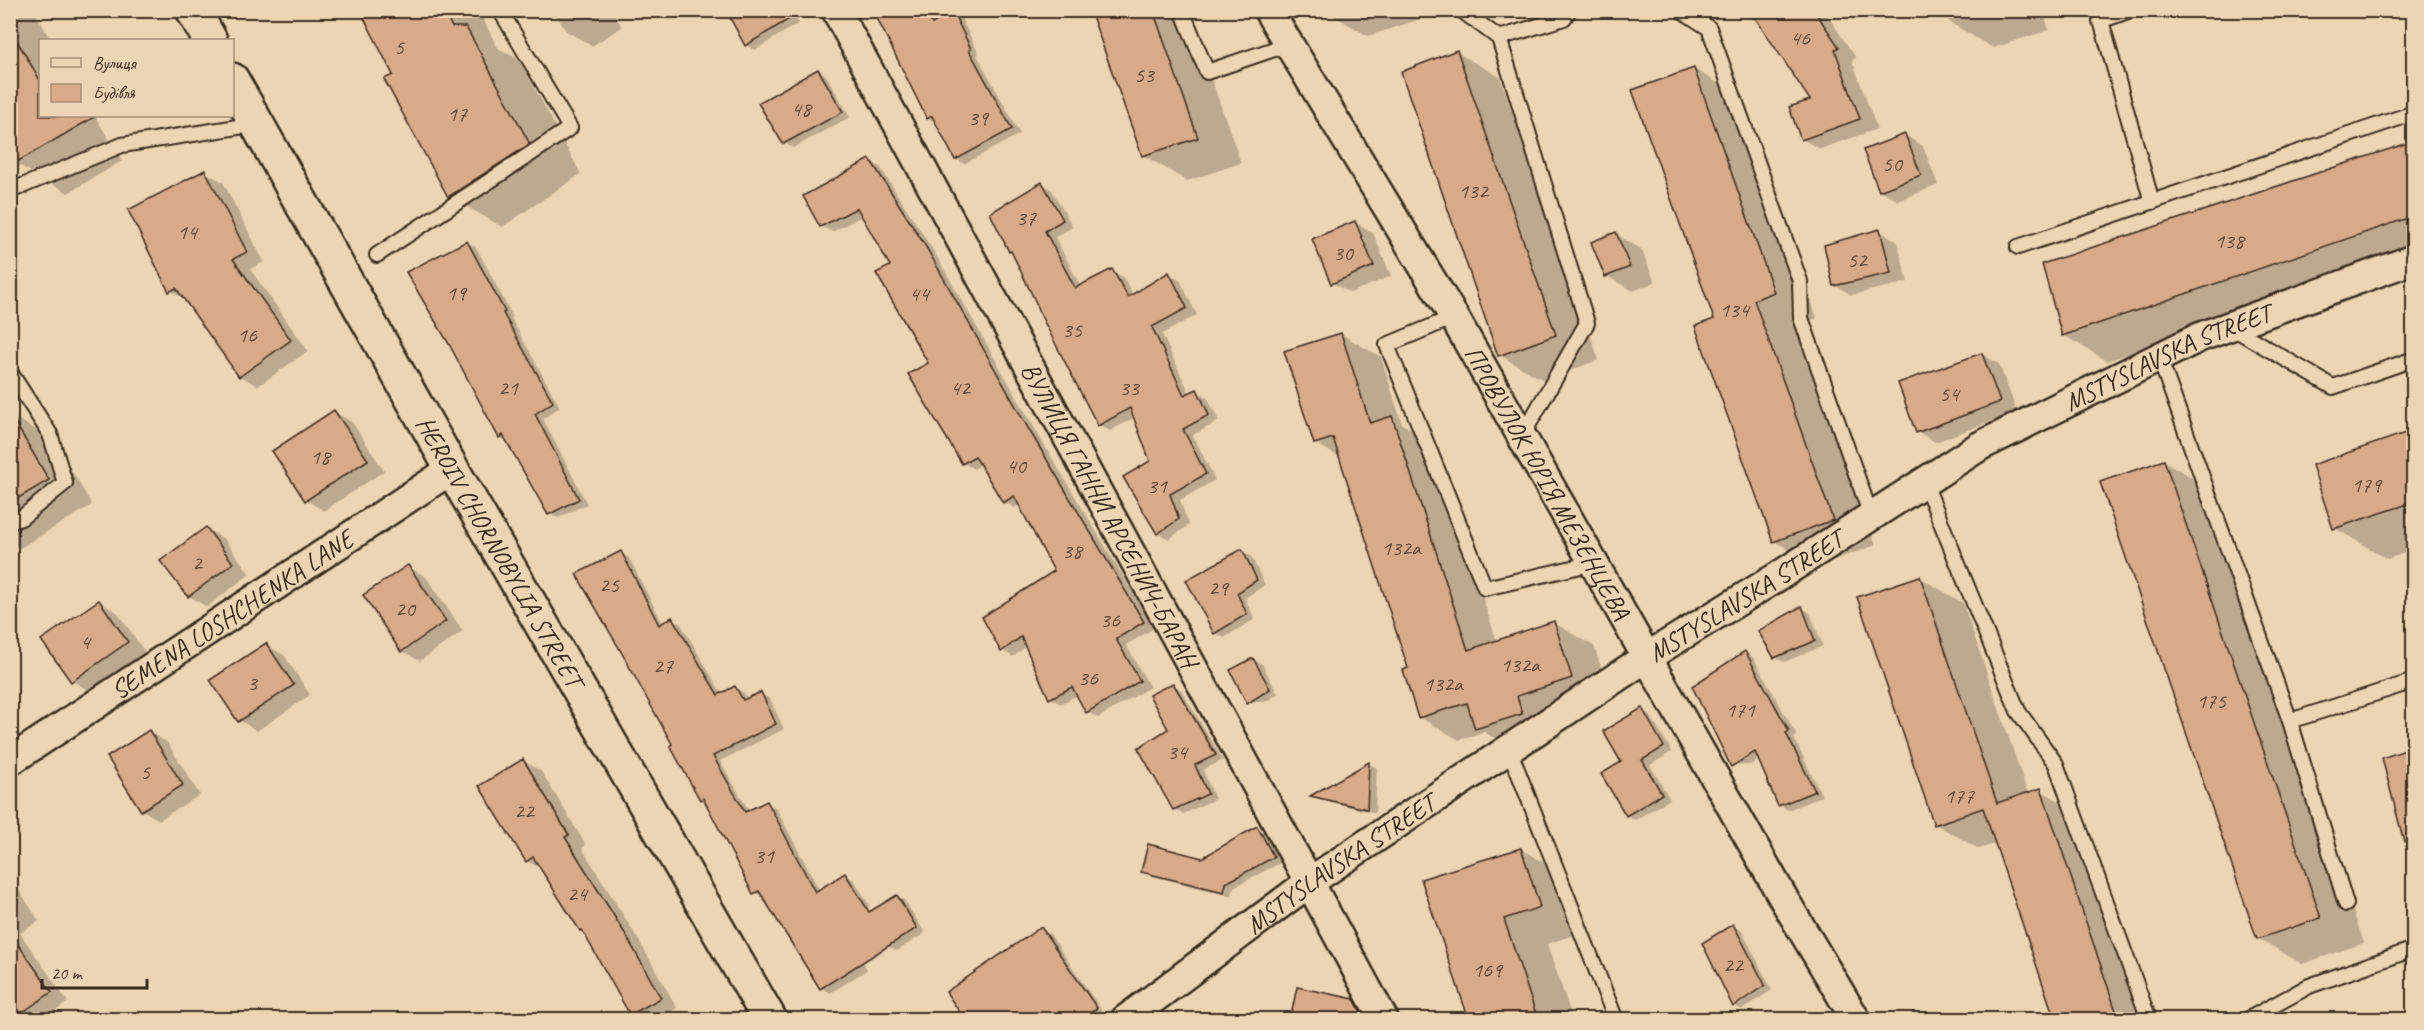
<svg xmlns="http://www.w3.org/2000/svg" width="2424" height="1030" viewBox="0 0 2424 1030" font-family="Caveat,sans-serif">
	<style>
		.shadow { fill: #0003 }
		.building { fill: #d8aa89; stroke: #3b2a1e; stroke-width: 1.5 }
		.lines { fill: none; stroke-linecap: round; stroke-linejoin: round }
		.lane-casing { stroke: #3b2a1e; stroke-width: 18 }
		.street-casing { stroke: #3b2a1e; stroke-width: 33 }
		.secondary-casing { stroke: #3b2a1e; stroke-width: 38 }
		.lane { stroke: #edd4b4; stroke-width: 14 }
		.street { stroke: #edd4b4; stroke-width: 28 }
		.secondary { stroke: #edd4b4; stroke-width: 33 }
		.labels { text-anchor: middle; stroke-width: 4.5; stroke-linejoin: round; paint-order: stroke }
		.number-label { font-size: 22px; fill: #624a39 }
		.street-label { font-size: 26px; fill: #3b2a1e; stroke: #edd4b4 }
	</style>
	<rect width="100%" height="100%" fill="#edd4b4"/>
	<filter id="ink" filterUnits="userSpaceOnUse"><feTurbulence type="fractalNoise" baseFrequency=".0167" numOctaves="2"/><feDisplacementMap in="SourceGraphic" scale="12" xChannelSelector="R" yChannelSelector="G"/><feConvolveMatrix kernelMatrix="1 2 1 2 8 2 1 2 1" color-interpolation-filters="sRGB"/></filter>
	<g filter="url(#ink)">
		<g class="shadow">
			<polygon points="10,10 34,10 51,40 40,40 40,116 95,116 122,161 68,193 15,163 10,155"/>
			<polygon points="361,10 478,10 498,48 519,59 581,174 502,227 449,196 386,80 395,75"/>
			<polygon points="553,10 612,10 622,27 592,46 566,31"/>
			<polygon points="792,10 799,23 755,50 746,45"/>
			<polygon points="875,10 931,10 936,23 953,13 961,18 979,54 977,55 1020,134 964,164 956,159 937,123 928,118"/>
			<polygon points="1091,10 1187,10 1241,163 1187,181 1143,155"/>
			<polygon points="1324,10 1422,10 1424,18 1368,36"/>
			<polygon points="1740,10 1824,10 1856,58 1852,60 1877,129 1820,149 1802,139 1813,101 1763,26"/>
			<polygon points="1945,10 2043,10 2049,30 1993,48 1949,22"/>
			<polygon points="1456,52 1500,77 1599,360 1543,380 1499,355"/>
			<polygon points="1694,69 1738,95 1817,318 1797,325 1876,545 1818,566 1774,541 1716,320"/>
			<polygon points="818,70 826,75 850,117 793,148 784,143"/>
			<polygon points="1905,135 1923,146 1938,185 1898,201 1880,190"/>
			<polygon points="2414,143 2414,256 2107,361 2063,335"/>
			<polygon points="870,161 880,167 936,255 1039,436 1154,628 1126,645 1150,687 1098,718 1087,712 1078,695 1060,704 1050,697 1027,646 1013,657 1002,650 1056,571 1020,504 1015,508 1004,502 982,464 974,469 963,463 930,364 892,266 864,215 832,232 821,226"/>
			<polygon points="205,172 223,182 264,262 250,269 308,351 258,386 240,376 185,299 171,291"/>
			<polygon points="1042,183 1052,190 1073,227 1055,237 1081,287 1112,271 1123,277 1133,295 1169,274 1180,280 1197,315 1162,334 1190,394 1196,391 1207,397 1219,421 1193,435 1215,480 1180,500 1189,525 1169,539 1158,533 1152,462 1135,417 1110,431 1099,425 1014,253 1010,251"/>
			<polygon points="1355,222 1373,233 1391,276 1350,293 1333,283"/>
			<polygon points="1880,231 1897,241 1908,282 1852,295 1834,285"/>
			<polygon points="1615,234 1641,249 1655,282 1633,291 1607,276"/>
			<polygon points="467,242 476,247 513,317 511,318 560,407 543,419 587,504 558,518 549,514 509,442 500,437 450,344"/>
			<polygon points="1341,334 1381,357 1402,424 1432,441 1497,642 1554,623 1594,646 1612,701 1556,719 1561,737 1516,751 1484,732 1459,740 1419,717 1409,669 1341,458 1315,443"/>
			<polygon points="1982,354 1999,364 2017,412 1935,442 1918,432"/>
			<polygon points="334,412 352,422 384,471 324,511 306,500"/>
			<polygon points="10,415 54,440 92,505 20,548 10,543"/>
			<polygon points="2414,432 2414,550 2387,559 2335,528"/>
			<polygon points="2164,461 2208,487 2364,943 2302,964 2258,938"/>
			<polygon points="206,529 224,539 250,574 207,607 189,596 163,561"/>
			<polygon points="1242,551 1251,556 1265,585 1245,598 1255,619 1224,638 1215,633"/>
			<polygon points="621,553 629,558 663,624 672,619 681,624 722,694 735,688 744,693 748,700 761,694 770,699 784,729 720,761 750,812 767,803 776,808 820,891 845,875 854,880 870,906 845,921 867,970 830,993 821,988 765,897 755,893 674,745"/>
			<polygon points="408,566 426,577 463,631 420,661 402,651"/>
			<polygon points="1919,577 1963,603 2028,794 2040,790 2084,815 2154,1020 2056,1020 1997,843 1979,849 1935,824"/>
			<polygon points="99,602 117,612 145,652 90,691 72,681"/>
			<polygon points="1802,608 1810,613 1823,646 1784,662 1775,657"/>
			<polygon points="266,645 284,655 310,695 257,731 239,720"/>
			<polygon points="1745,652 1753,657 1797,736 1794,738 1822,796 1788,810 1779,805 1760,759 1750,765 1739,765 1730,760"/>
			<polygon points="1253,659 1262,664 1278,694 1265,702 1254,702 1245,697"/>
			<polygon points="1173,685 1181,690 1223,760 1203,770 1215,799 1183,814 1174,809 1170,730"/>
			<polygon points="1642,710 1650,715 1672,752 1650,765 1670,799 1635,820 1627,815 1623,763"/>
			<polygon points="149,732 167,742 200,795 159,820 142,810"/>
			<polygon points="523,761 541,771 586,845 582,848 641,944 677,1008 658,1020 641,1020 632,1014 586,933 581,930 543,870 527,861"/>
			<polygon points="1369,764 1377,768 1375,813 1321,800 1313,796"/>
			<polygon points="1257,828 1265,833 1282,862 1234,887 1232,896 1151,876 1143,871 1202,859"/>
			<polygon points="1521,849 1565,875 1583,932 1547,944 1573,1020 1471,1020"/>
			<polygon points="10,876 39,921 20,933 68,1002 43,1020 10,1020"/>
			<polygon points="897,896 905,901 925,933 897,951 888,946"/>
			<polygon points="1733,926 1742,931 1772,990 1742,1010 1734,1005"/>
			<polygon points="1041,929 1050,934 1104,1014 1096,1020 967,1020"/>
		</g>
		<g class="building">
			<polygon points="360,10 443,10 452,27 466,27 530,144 448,197 384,79 393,75"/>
			<polygon points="726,10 804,10 745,46"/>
			<polygon points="873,10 925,10 932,24 953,12 971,49 969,50 1012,129 955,160 932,116 927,119"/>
			<polygon points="1090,10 1153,10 1198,138 1142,156"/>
			<polygon points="1750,10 1814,10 1839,47 1835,50 1860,119 1801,140 1789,107 1810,100"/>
			<polygon points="10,29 40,80 40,116 96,116 10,166"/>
			<polygon points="1457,50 1556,335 1498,356 1401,72"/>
			<polygon points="1694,68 1774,292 1754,300 1833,520 1773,542 1695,326 1714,319 1632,90"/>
			<polygon points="818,69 843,112 783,144 758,103"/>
			<polygon points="1905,134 1921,175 1879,191 1863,150"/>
			<polygon points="2414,141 2414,216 2062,336 2042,264"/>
			<polygon points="870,159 926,247 1028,428 1144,622 1116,639 1140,681 1086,713 1072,687 1049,699 1021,637 1001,652 982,617 1054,571 1014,496 1003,503 975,456 962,464 908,374 928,363 876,273 890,266 857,208 820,227 803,196"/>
			<polygon points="205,170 247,252 233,259 291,340 239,377 176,288 169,292 128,210"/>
			<polygon points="1042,182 1063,220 1045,231 1075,288 1112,269 1128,297 1169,272 1187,308 1152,327 1184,395 1197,389 1209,415 1183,429 1206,474 1170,494 1179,519 1157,534 1123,477 1150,461 1130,408 1098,426 1037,308 1038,307 1011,251 1009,252 990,213"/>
			<polygon points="1355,221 1374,266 1331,284 1312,239"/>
			<polygon points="1880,229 1891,273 1833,286 1824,245"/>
			<polygon points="1616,232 1630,267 1605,277 1591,242"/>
			<polygon points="467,241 505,312 503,313 553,402 535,414 579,499 548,515 503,435 499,438 449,344 406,272"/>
			<polygon points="1341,333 1370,423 1392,416 1468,650 1554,621 1572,678 1517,696 1522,714 1475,729 1467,703 1418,718 1403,670 1408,668 1333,438 1314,444 1284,351"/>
			<polygon points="1982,353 2000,402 1916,433 1898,383"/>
			<polygon points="334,410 368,460 305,501 272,451"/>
			<polygon points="10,414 49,480 10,503"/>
			<polygon points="2414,430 2414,502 2333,529 2312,465"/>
			<polygon points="2164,460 2321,918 2257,939 2100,482"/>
			<polygon points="206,527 233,563 188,597 160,561"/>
			<polygon points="1242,549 1257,580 1237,593 1247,614 1214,634 1186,580"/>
			<polygon points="621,551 659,625 672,617 718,695 735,686 743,700 761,692 776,724 713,756 745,812 767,801 815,892 845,873 869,912 897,895 917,928 820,989 759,891 753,894 703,798 700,800 670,746 672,744 619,648 576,574"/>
			<polygon points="408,565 446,621 401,652 363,595"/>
			<polygon points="1920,576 1997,803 2041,788 2119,1020 2055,1020 1983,808 1934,825 1857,597"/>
			<polygon points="99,600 128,642 71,682 41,640"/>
			<polygon points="1802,606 1815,641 1774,658 1758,631"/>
			<polygon points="266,643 294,685 238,722 210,680"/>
			<polygon points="1745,651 1789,731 1786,733 1815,791 1778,806 1755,752 1731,767 1692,686"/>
			<polygon points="1253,658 1270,689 1247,704 1230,670"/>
			<polygon points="1173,683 1216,755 1195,765 1208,794 1173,810 1138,748 1168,729 1149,695"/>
			<polygon points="1642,708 1664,747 1642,760 1662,794 1626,816 1601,774 1621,762 1603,731"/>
			<polygon points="149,730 183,785 141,811 107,757"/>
			<polygon points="2414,747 2414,841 2404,842 2382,758"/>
			<polygon points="523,759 569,835 565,837 624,932 661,998 630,1015 582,930 580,931 533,857 526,862 479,786"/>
			<polygon points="1369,762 1367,809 1310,796"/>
			<polygon points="1257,826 1274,857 1226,883 1224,892 1141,872 1148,844 1202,858"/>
			<polygon points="1521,848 1540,907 1504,919 1538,1020 1469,1020 1421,879"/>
			<polygon points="1733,924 1765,985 1733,1007 1702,943"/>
			<polygon points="1041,927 1097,1008 1080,1020 965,1020 946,992"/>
			<polygon points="10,933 52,992 11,1020 10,1020"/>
			<polygon points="1297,987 1354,999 1365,1020 1290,1020"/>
		</g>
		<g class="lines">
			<g class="lane-casing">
				<g id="lane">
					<polyline points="1182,10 1207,72 1289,44"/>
					<polyline points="1461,10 1499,38 1564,18 1569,10"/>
					<polyline points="1681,10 1709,28 1800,281 1801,318 1871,516"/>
					<polyline points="2098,10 2152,202"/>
					<polyline points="2100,21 2131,10"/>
					<polyline points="1499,38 1587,323 1522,436"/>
					<polyline points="10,191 122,145 257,124"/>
					<polyline points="2018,247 2414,113"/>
					<polyline points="377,255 570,128 500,10"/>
					<polyline points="1454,317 1387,345 1485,588 1594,563"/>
					<polyline points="2231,327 2333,387 2414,359"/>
					<polyline points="2159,357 2290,721 2346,904"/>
					<polyline points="10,372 50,434 65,483 21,518 10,522"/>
					<polyline points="1924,481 2018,711 2056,764 2147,1014 2151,1020"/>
					<polyline points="2290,721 2414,681"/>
					<polyline points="1509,749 1616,1020"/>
					<polyline points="2247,1020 2309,986 2414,949"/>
				</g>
			</g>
			<g class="street-casing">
				<g id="street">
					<path id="s1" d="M836 10 1384 1020"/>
					<path id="s2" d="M1268 10 1454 317 1785 901 1856 1020"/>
					<path id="s3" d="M10 761 452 469"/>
					<path id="s4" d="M1125 1020 1311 881 1647 657 1774 579 1980 446 2200 337 2414 259"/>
				</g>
			</g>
			<g class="secondary-casing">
				<g id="secondary">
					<polyline points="193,10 210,40"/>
					<path id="s5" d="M232 80 452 469 770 1020"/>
				</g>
			</g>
			<use href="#lane" class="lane"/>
			<use href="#street" class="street"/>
			<use href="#secondary" class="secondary"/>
		</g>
	</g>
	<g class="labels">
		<g class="number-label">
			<text x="1800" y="45">46</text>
			<text x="399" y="54">5</text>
			<text x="1144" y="82">53</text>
			<text x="801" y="116">48</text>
			<text x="457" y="121">17</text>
			<text x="978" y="125">39</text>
			<text x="1892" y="171">50</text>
			<text x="1473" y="198">132</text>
			<text x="1026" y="225">37</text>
			<text x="187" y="239">14</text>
			<text x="2229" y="248">138</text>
			<text x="1343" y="260">30</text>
			<text x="1857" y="267">52</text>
			<text x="456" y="300">19</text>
			<text x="919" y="301">44</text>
			<text x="1734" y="317">134</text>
			<text x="1072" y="337">35</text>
			<text x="247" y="342">16</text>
			<text x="508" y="395">21</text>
			<text x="960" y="395">42</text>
			<text x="1129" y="395">33</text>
			<text x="1949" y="401">54</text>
			<text x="320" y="464">18</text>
			<text x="1016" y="473">40</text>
			<text x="2366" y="492">179</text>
			<text x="1157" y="493">31</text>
			<text x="1401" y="555">132а</text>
			<text x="1072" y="558">38</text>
			<text x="197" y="570">2</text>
			<text x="609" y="592">25</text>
			<text x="1218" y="595">29</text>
			<text x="405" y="616">20</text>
			<text x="1110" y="627">36</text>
			<text x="85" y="649">4</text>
			<text x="1520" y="672">132а</text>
			<text x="663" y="673">27</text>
			<text x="1088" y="685">36</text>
			<text x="252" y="690">3</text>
			<text x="1443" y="691">132а</text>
			<text x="2211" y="708">175</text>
			<text x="1740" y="717">171</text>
			<text x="1177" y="759">34</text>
			<text x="145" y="779">5</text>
			<text x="1959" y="803">177</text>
			<text x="524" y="818">22</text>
			<text x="764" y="863">31</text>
			<text x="577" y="901">24</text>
			<text x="1733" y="972">22</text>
			<text x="1487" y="977">169</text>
		</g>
		<g class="street-label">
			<text dy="9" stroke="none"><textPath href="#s4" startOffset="1238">MSTYSLAVSKA STREET</textPath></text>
			<text dy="9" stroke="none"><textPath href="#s2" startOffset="549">ПРОВУЛОК ЮРІЯ МЕЗЕНЦЕВА</textPath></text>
			<text dy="9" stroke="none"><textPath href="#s1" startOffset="574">ВУЛИЦЯ ГАННИ АРСЕНИЧ-БАРАН</textPath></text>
			<text dy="9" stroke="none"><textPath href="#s5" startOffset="542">HEROIV CHORNOBYLIA STREET</textPath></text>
			<text dy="9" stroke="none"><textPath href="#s4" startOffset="752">MSTYSLAVSKA STREET</textPath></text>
			<text dy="9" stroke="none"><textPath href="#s3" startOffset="266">SEMENA LOSHCHENKA LANE</textPath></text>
			<text dy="9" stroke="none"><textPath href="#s4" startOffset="266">MSTYSLAVSKA STREET</textPath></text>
		</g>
	</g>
	<rect width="2424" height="1030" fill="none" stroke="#edd4b4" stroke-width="36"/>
	<rect x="18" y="18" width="2388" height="994" fill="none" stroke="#3b2a1e" stroke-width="2" filter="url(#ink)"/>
	<rect x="39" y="39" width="195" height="78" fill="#edd4b4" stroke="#a69078" stroke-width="1.5"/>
	<rect x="51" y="58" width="30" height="9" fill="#edd4b4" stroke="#a69078" stroke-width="1.5"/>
	<text x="93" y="69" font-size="18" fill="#3b2a1e">Вулиця</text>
	<rect x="51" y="84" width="30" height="18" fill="#d8aa89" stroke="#a69078" stroke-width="1.5"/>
	<text x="93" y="99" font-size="18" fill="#3b2a1e">Будівля</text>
	<path d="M42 979v9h105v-9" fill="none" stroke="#3b2a1e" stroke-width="3"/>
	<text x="51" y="979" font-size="18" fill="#3b2a1e" stroke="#edd4b4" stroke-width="4.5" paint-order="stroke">20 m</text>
</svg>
